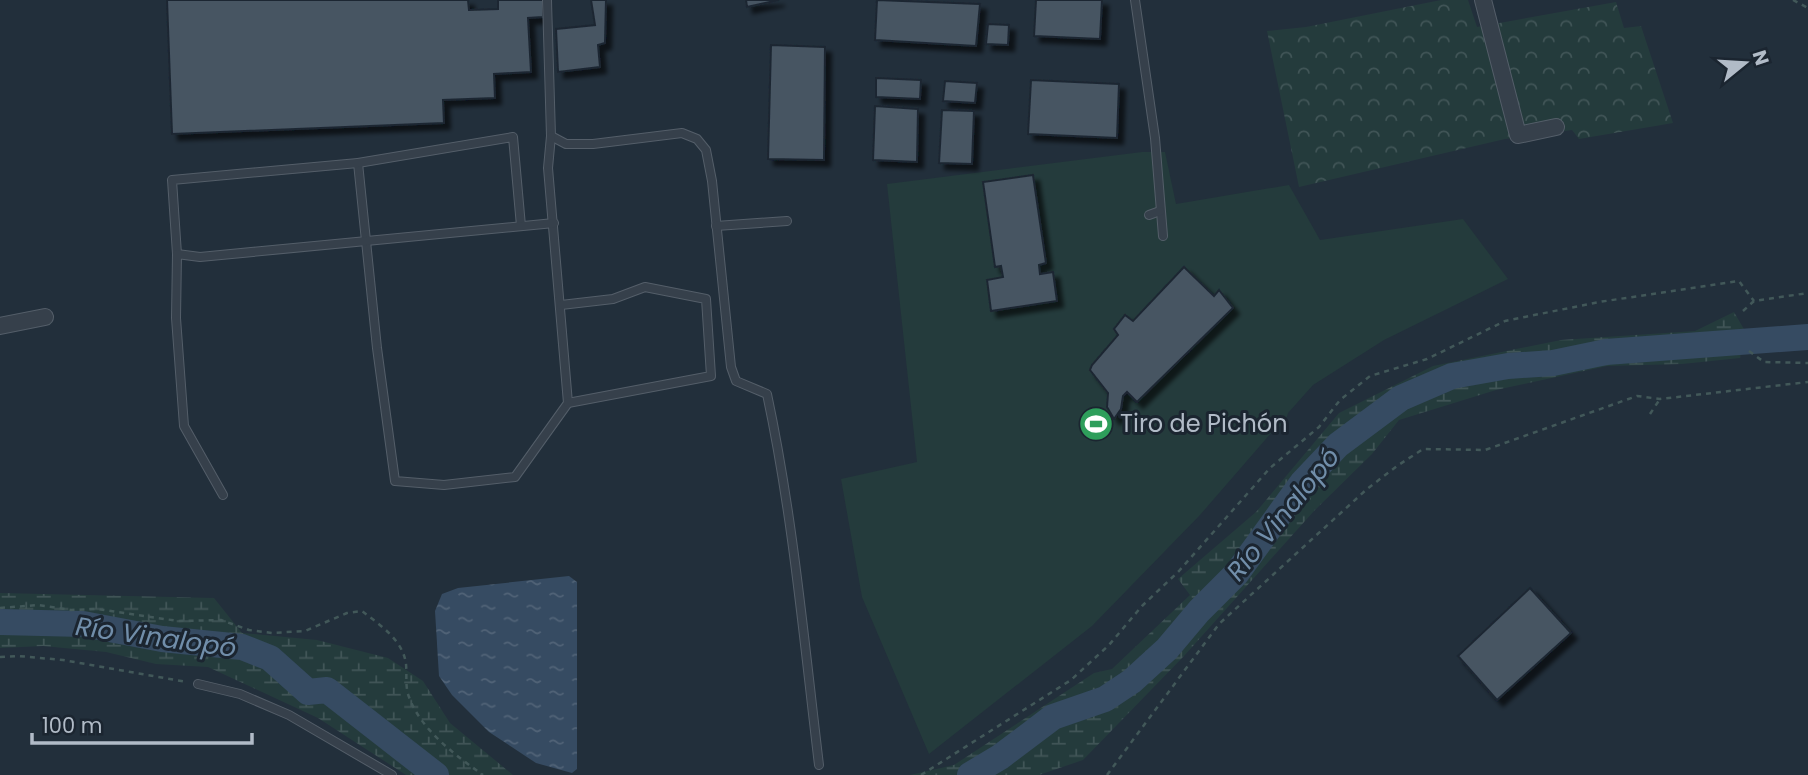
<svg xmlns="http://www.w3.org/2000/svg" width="1808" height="775" viewBox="0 0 1808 775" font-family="Poppins,sans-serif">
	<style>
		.wetland { fill: url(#wetland-marsh) }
		.park { fill: url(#park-crowns) }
		.pitch { fill: #243b3c }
		.water { fill: url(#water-ripples) }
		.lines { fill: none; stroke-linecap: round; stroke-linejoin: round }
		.river { stroke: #364b62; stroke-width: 26 }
		.building { fill: #465462; stroke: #1d2732; stroke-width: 2; filter: url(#shadow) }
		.service-casing { stroke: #545e69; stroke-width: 10 }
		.minor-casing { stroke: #545e69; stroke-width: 18 }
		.path { stroke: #425859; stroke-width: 2.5; stroke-dasharray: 5 5; stroke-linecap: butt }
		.service { stroke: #36404b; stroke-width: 8 }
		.minor { stroke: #36404b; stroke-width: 16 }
		.labels { text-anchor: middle; stroke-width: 6; stroke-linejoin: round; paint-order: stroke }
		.poi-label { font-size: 24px; fill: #b1bbc7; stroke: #1b2530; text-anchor: start }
		.water-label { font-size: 26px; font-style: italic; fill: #718eaa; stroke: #1b2530 }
	</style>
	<defs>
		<pattern id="wetland-marsh" width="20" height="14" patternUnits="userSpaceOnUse" patternTransform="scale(1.75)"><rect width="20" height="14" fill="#243b3c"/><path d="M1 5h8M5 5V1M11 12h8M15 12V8" fill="none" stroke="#415557"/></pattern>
		<pattern id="park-crowns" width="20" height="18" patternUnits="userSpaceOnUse" patternTransform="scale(1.75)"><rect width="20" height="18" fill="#243b3c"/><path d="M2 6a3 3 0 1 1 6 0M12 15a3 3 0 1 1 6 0" fill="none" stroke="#415557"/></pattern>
		<pattern id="water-ripples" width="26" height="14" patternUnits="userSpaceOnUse" patternTransform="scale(1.75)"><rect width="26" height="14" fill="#364b62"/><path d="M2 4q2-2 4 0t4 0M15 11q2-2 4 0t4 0" fill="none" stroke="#516377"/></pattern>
		<filter id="shadow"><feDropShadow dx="6" dy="6" stdDeviation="2" flood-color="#0009"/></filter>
	</defs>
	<rect width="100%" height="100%" fill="#222f3b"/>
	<g class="wetland">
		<polygon points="1734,312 1745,331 1740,358 1682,364 1607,366 1496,390 1399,420 1372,454 1314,511 1184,656 1083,760 1039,775 910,775 954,765 1094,673 1112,669 1190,595 1178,579 1256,512 1339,413 1433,366 1561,340 1695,331"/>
		<polygon points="0,593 214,598 242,633 317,640 388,658 423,681 450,723 513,775 406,775 318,718 208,667 156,664 106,652 43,646 0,648"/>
	</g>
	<polygon class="park" points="1441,0 1468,0 1477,27 1616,2 1624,28 1641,26 1673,123 1579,139 1572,130 1505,139 1299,187 1267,31 1306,27"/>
	<polygon class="pitch" points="1142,152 1165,152 1176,204 1289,185 1320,240 1463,219 1508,279 1384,340 1313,385 1288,413 1285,423 1272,432 1200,515 1092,626 929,754 862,597 841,479 917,462 887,184"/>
	<polygon class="water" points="569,576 577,582 577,769 572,773 536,763 489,732 452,695 439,676 435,611 442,594 458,588"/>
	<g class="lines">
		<g class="river">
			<polyline points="0,622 83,624 162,639 242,647 270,658 308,692 327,690 436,775"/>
			<polyline points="970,775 1000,757 1053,717 1105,699 1132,681 1167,649 1199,611 1237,573 1302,483 1338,445 1401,398 1452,376 1508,366 1553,363 1606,352 1808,337"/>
		</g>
	</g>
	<g class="building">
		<polygon points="167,0 468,0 469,10 498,9 498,0 543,0 543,17 528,18 531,72 494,74 495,98 443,100 444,123 172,134"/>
		<polygon points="591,0 606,0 605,43 598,45 600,67 558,72 556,29 595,25"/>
		<polygon points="746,0 779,0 747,7"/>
		<polygon points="877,0 980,4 976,46 875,40"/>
		<polygon points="1036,0 1102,0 1100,39 1034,36"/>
		<polygon points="988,24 1009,25 1008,45 986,44"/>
		<polygon points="771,45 825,47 824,160 768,159"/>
		<polygon points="876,78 921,80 920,99 876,97"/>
		<polygon points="1031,80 1119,84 1117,138 1028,134"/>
		<polygon points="945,81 977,83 975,103 943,101"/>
		<polygon points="875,106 918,109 917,162 873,160"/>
		<polygon points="942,110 974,111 972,164 939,163"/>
		<polygon points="1033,175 1046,263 1039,265 1040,274 1053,272 1057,301 991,311 987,280 1003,277 1001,266 995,267 983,182"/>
		<polygon points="1184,267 1214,296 1219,290 1233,308 1137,402 1127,392 1123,396 1121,409 1114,419 1107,407 1108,393 1090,370 1092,365 1118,335 1114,329 1125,315 1133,321"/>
		<polygon points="1530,588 1571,633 1497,700 1458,656"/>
	</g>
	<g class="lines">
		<g class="service-casing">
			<g id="service">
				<path d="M547 0 551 136 566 144H593L682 133 697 139 706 150 712 181 731 367 736 381 767 394C793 516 804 641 819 765"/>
				<polyline points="1135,0 1155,138 1163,236"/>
				<polyline points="358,163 377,348 395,481 444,485 515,477 568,403 548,168 551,136"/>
				<polyline points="1149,215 1160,211"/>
				<polyline points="716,226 787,221"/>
				<polyline points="177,254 172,180 358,163 513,137 521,226"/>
				<polyline points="561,305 613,299 645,287 706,299 711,376 568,403"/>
				<polyline points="223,495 184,426 176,318 177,254 200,257 554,223"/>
				<polyline points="198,684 240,694 289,715 392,775"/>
			</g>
		</g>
		<g class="minor-casing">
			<g id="minor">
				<polyline points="1483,0 1518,135 1556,127"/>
				<polyline points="0,326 45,317"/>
			</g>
		</g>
		<g class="path">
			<polyline points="1793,0 1808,8"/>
			<polyline points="1743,311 1754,301 1808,293"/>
			<polyline points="1749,351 1764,362 1808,363"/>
			<polyline points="1650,414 1660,399"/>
			<path d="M0 608 38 605 71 610 97 609 178 621 221 620 249 630 272 633 305 631 347 613 362 611C380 625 403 640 406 664 407 675 405 687 409 697 421 730 455 755 483 775"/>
			<polyline points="0,657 18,656 63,660 187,682"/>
			<polyline points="921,775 1071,680 1109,645 1142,606 1179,571 1270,468 1319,427 1340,400 1370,376 1427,359 1505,321 1599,302 1739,281 1754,301"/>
			<polyline points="1107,775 1219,624 1367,489 1397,466 1423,449 1485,450 1637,396 1660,399 1808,382"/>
		</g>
		<use href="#service" class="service"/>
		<use href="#minor" class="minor"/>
	</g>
	<defs>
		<g id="stadium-disc" transform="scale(1.75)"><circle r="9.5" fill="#2e9e5b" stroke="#1b2530"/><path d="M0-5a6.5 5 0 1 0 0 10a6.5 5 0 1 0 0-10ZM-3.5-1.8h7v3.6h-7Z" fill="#fff"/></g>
	</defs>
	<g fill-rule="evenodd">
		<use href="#stadium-disc" x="1096" y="424"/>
	</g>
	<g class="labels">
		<g class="poi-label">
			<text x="1120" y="432">Tiro de Pichón</text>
		</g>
		<g class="water-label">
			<text transform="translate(1283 514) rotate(-51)" y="9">Río Vinalopó</text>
			<text transform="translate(156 637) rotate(8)" y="9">Río Vinalopó</text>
		</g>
	</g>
	<g transform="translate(1745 63) rotate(72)" stroke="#1b2530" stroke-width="5" paint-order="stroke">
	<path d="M0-5L12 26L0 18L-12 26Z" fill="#b1bbc7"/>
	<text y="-10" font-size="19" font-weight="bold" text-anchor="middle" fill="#b1bbc7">N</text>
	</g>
	<path d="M32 733v10h220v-10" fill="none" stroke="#b1bbc7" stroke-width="3.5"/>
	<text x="42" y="733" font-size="21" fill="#b1bbc7" stroke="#1b2530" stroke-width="5" paint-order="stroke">100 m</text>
</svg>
